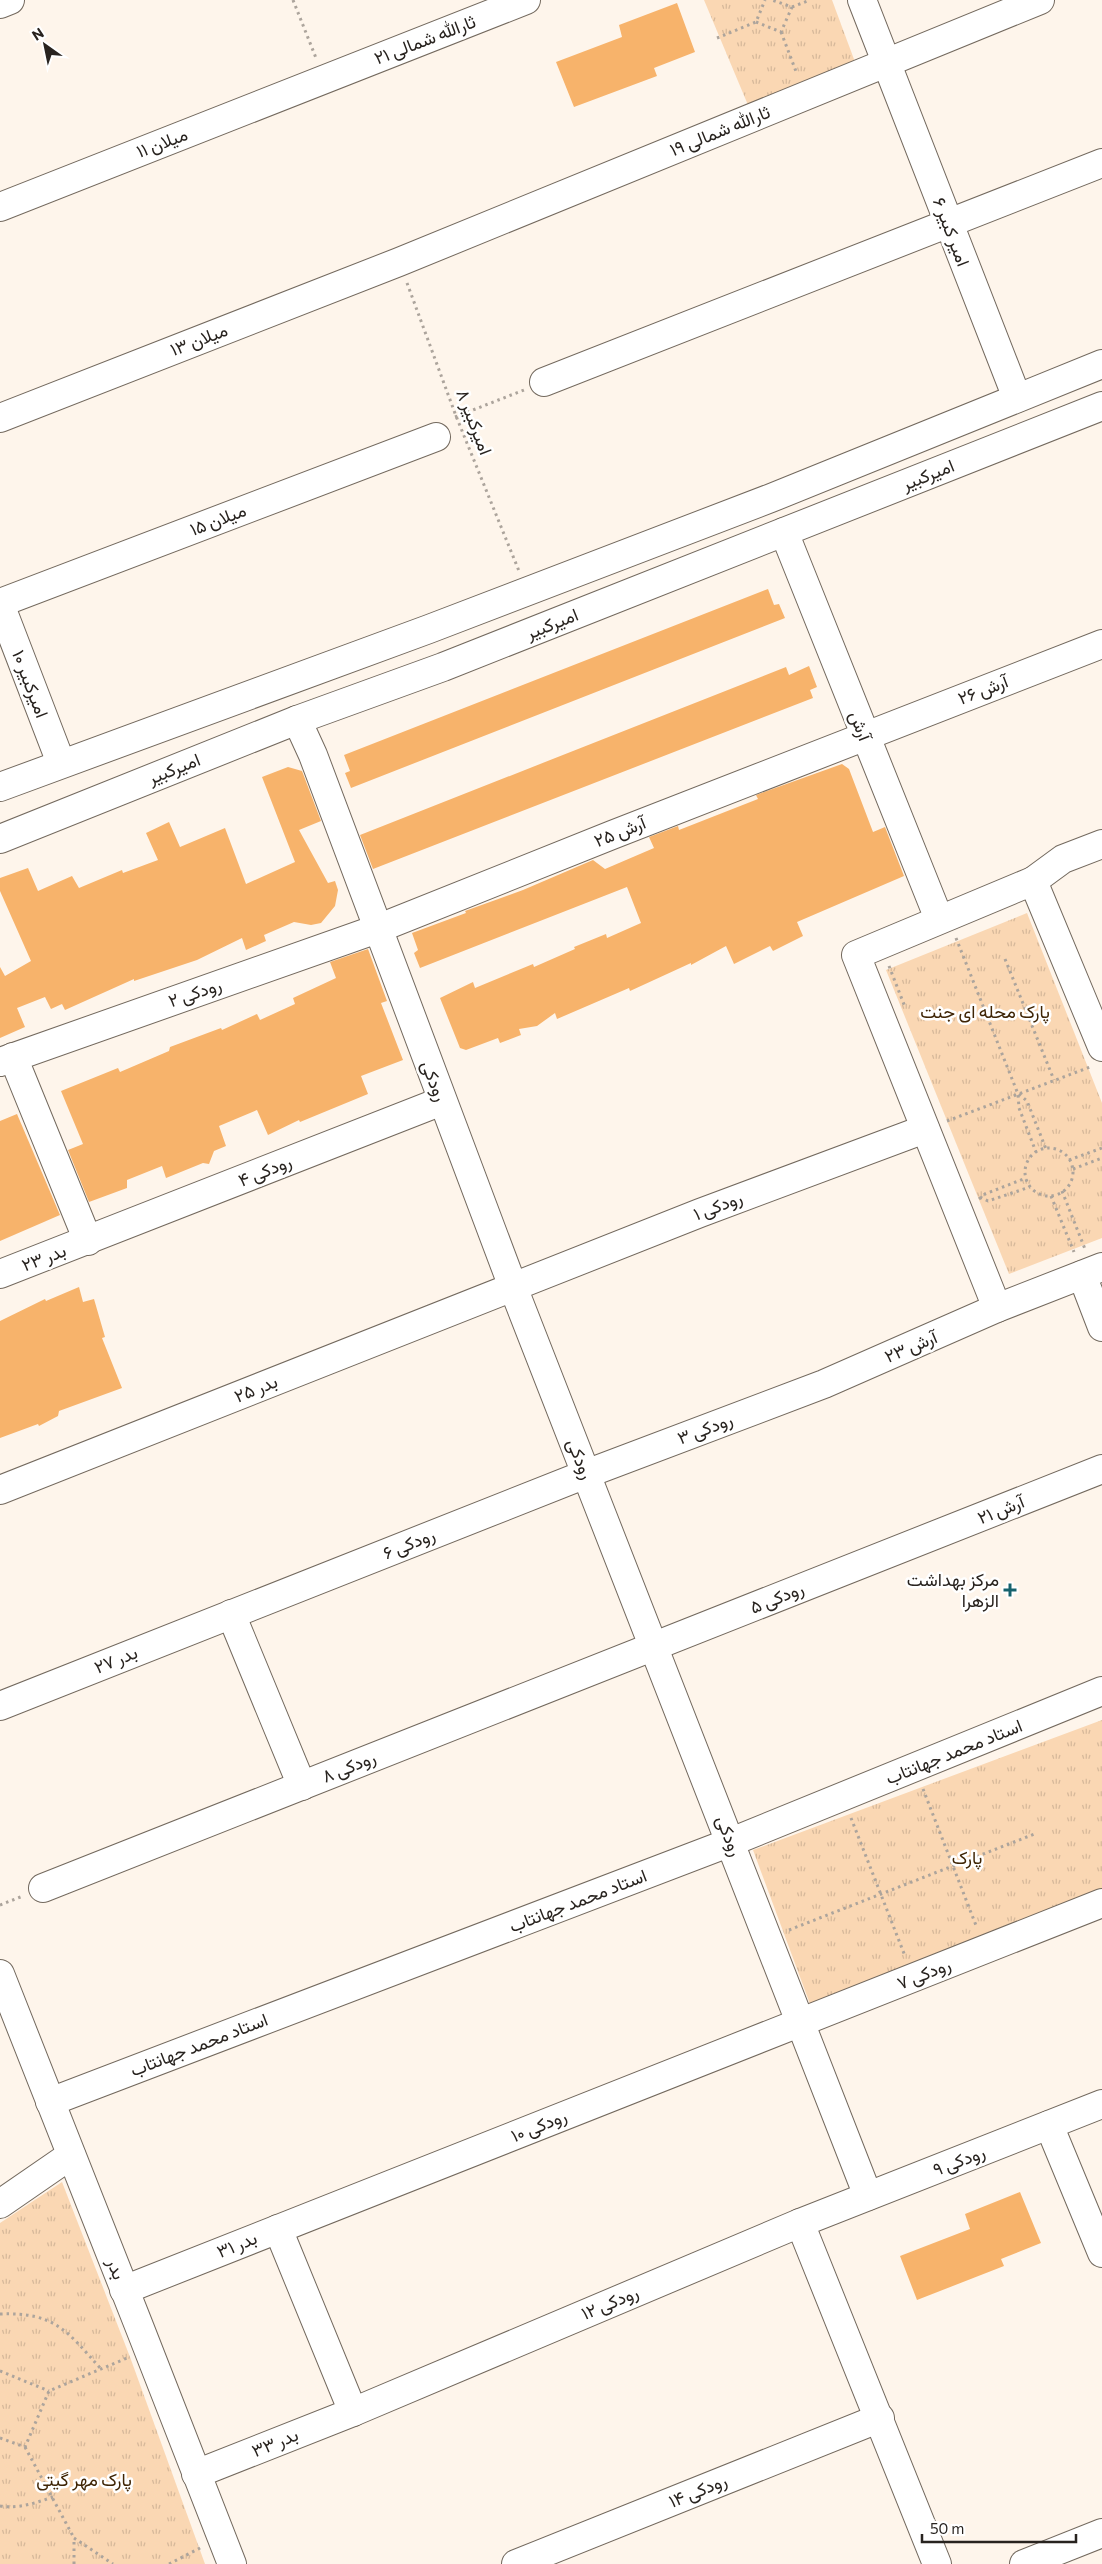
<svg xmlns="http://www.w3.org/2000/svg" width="1102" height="2564" viewBox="0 0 1102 2564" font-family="Commissioner,Vazirmatn,sans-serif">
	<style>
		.grass { fill: url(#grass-tufts) }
		.building { fill: #f7b36b }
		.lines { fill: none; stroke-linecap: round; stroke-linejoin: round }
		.minor-casing { stroke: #73695e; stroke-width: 30 }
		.path { stroke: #aca49c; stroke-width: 3; stroke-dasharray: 2.5 4; stroke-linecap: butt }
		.minor { stroke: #fff; stroke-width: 28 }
		.poi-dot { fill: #16626d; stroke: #fff; stroke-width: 2 }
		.labels { text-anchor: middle; stroke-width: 5; stroke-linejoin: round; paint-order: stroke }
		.street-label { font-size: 18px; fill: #28231f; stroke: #fff }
		.park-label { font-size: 18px; fill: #3f2505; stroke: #fff }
		.poi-label { font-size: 18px; fill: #28231f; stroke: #fff; text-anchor: end }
	</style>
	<defs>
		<pattern id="grass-tufts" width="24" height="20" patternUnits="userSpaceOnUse" patternTransform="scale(1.25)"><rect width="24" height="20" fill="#fad7b3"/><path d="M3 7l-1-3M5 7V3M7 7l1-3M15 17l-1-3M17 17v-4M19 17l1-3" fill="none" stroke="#d6b89a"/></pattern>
	</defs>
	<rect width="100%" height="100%" fill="#fef5eb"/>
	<g class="grass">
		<polygon points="704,0 832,0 855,62 748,105"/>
		<polygon points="1027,913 1102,1103 1102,1238 1009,1274 886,970"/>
		<polygon points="1102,1720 1102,1895 810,2004 753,1850"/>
		<polygon points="62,2182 130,2357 205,2564 0,2564 0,2223"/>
	</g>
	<g class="building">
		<polygon points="677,3 695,52 654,68 657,76 574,107 556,62 622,37 619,25"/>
		<polygon points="768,589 774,605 779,604 785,618 351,788 345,773 350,771 344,755"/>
		<polygon points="809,666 817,687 810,690 813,698 373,869 360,835 786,667 789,675"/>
		<polygon points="842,764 849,769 873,832 885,827 904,876 797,922 803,936 773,951 770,946 734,964 726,946 691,965 691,963 630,991 629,988 557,1019 555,1013 537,1026 519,1029 521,1035 500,1043 498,1038 466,1050 460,1048 440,998 473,982 475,988 533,964 534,967 575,949 574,947 606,934 607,938 641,923 627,887 420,968 414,953 418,950 412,933 466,913 465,911 523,890 593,860 605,869 654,848 649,837 678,826 679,830 758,799 756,795"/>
		<polygon points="288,767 302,771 321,821 299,830 328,883 335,881 338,890 335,906 321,923 311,925 294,922 264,935 266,941 246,950 242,938 197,960 134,981 134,979 65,1010 62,1004 51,1009 45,997 17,1008 25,1027 0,1038 0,967 5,976 31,961 0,891 0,878 28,868 38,891 72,876 79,888 122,870 123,873 158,860 146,833 169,822 180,847 225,828 246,884 295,862 262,777"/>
		<polygon points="368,949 387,1001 381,1003 403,1060 361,1076 368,1094 300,1122 299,1120 268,1135 257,1110 219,1126 226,1146 214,1151 209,1164 203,1163 166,1178 162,1166 127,1180 127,1188 89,1202 68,1150 83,1144 61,1091 118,1068 120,1072 169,1051 170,1047 221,1028 222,1030 257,1014 260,1020 295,1004 293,998 336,978 330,962"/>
		<polygon points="17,1114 60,1215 0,1241 0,1121"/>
		<polygon points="79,1287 83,1302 94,1299 105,1337 102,1338 122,1388 59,1411 58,1416 39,1426 38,1424 0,1438 0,1321 45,1299 46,1301"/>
		<polygon points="1020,2192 1041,2243 1001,2259 1004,2266 917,2300 900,2256 970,2229 965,2214"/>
	</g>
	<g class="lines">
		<g class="minor-casing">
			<g id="minor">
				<polyline points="862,0 1017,398"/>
				<polyline points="0,4 10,0"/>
				<polyline points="0,207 526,0"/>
				<polyline points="544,382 1102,163"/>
				<polyline points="0,418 399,262 1040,0"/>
				<polyline points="784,532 939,919"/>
				<polyline points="0,603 436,437"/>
				<polyline points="0,604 61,763"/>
				<polyline points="297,720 313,755 513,1287 868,2196"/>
				<polyline points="0,787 429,629 771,498 1102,364"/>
				<polyline points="0,839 297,720 443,667 1102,406"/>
				<polyline points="1033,881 1063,859 1102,844"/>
				<polyline points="1102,1047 1033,881 856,955 997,1308 1102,1267"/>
				<polyline points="13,1057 88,1241"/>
				<polyline points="0,1062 377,929 612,835 1102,644"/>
				<polyline points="0,1274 442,1101"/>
				<polyline points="1082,1275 1102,1327"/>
				<polyline points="0,1490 700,1213 925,1129"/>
				<polyline points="231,1614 302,1786"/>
				<polyline points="0,1706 586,1474 824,1384 997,1308"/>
				<polyline points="43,1888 1102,1469"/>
				<path d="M0 1974C77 2170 156 2367 232 2564"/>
				<polyline points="50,2102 731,1842 1102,1691"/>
				<polyline points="1049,2125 1102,2253"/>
				<polyline points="0,2204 71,2155"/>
				<polyline points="800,2223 937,2564"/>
				<polyline points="278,2229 353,2412"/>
				<polyline points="124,2290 1102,1903"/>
				<polyline points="196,2474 353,2412 800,2223 1102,2104"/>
				<polyline points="516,2564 880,2418"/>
				<polyline points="1024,2564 1102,2533"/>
			</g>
		</g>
		<g class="path">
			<polyline points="293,0 316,58"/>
			<polyline points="792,7 810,0"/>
			<polyline points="756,22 781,32 792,7 772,0"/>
			<polyline points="781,32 797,74"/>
			<polyline points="717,38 756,22 765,0"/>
			<polyline points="407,283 456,416 519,571"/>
			<polyline points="455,417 524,390"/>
			<polyline points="956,938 1018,1094 1019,1108 1036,1152"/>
			<polyline points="1005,959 1054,1080"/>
			<polyline points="889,966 905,1007"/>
			<polyline points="1019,1094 1027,1101 1046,1149"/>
			<polyline points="947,1121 1090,1067"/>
			<circle cx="1049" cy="1172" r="24"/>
			<polyline points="1069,1160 1102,1148"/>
			<polyline points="1073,1169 1102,1158"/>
			<polyline points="1062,1191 1085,1249"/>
			<polyline points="1051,1196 1074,1252"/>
			<polyline points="980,1197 988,1201 1030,1187"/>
			<polyline points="979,1199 985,1194 1026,1178"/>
			<polyline points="923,1789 977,1928"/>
			<polyline points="851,1818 905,1956"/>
			<polyline points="0,1905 23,1896"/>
			<polyline points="789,1930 1037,1833"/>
			<path d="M0 2314C55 2312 67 2331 101 2369"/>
			<polyline points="0,2371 49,2391"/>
			<polyline points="0,2438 25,2447 49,2391 127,2358"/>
			<polyline points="25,2447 74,2538"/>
			<path d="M0 2506C19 2509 35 2503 53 2497"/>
			<polyline points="74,2564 74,2538 113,2564"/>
			<polyline points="169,2564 202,2547"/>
		</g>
		<use href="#minor" class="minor"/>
	</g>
	<path class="poi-dot" d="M1007.5 1582.5h5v5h5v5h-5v5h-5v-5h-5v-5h5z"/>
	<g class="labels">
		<g class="street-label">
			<text transform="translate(425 40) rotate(-21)" y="6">ثارالله شمالی ۲۱</text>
			<text transform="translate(720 131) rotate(-22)" y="6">ثارالله شمالی ۱۹</text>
			<text transform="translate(162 143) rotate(-21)" y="6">میلان ۱۱</text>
			<text transform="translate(951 232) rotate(69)" y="6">امیر کبیر ۶</text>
			<text transform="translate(199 340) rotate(-21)" y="6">میلان ۱۳</text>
			<text transform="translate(474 422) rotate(69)" y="6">امیرکبیر ۸</text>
			<text transform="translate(928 475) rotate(-22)" y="6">امیرکبیر</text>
			<text transform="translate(218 520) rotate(-21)" y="6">میلان ۱۵</text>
			<text transform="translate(552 624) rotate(-22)" y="6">امیرکبیر</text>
			<text transform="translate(30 684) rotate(69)" y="6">امیرکبیر ۱۰</text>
			<text transform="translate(983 690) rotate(-21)" y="6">آرش ۲۶</text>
			<text transform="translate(860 726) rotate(69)" y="6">آرش</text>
			<text transform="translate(174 769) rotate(-22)" y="6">امیرکبیر</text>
			<text transform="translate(620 832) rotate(-22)" y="6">آرش ۲۵</text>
			<text transform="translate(195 993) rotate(-19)" y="6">رودکی ۲</text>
			<text transform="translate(434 1081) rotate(69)" y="6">رودکی</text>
			<text transform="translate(265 1171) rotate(-22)" y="6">رودکی ۴</text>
			<text transform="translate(718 1206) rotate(-21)" y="6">رودکی ۱</text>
			<text transform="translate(44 1258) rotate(-21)" y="6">بدر ۲۳</text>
			<text transform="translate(911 1347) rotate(-23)" y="6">آرش ۲۳</text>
			<text transform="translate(256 1389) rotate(-22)" y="6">بدر ۲۵</text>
			<text transform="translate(705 1429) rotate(-21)" y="6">رودکی ۳</text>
			<text transform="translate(580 1459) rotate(68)" y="6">رودکی</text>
			<text transform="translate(1001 1510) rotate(-22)" y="6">آرش ۲۱</text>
			<text transform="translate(409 1544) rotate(-22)" y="6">رودکی ۶</text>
			<text transform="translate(777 1598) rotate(-22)" y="6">رودکی ۵</text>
			<text transform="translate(116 1660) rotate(-22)" y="6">بدر ۲۷</text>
			<text transform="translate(954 1752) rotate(-22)" y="6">استاد محمد جهانتاب</text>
			<text transform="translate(349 1767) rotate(-22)" y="6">رودکی ۸</text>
			<text transform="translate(729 1836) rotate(69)" y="6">رودکی</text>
			<text transform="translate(578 1901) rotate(-21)" y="6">استاد محمد جهانتاب</text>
			<text transform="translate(924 1974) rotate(-22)" y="6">رودکی ۷</text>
			<text transform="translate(199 2045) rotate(-21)" y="6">استاد محمد جهانتاب</text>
			<text transform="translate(539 2126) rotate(-22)" y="6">رودکی ۱۰</text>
			<text transform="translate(959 2161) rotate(-21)" y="6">رودکی ۹</text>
			<text transform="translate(237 2245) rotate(-22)" y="6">بدر ۳۱</text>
			<text transform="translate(116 2269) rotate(69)" y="6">بدر</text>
			<text transform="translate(610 2303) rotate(-23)" y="6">رودکی ۱۲</text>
			<text transform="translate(275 2443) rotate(-22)" y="6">بدر ۳۳</text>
			<text transform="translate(698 2491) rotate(-22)" y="6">رودکی ۱۴</text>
		</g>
		<g class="park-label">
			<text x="985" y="1018">پارک محله ای جنت</text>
			<text x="967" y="1864">پارک</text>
			<text x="84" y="2486">پارک مهر گیتی</text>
		</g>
		<g class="poi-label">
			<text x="999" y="1586">مرکز بهداشت<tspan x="999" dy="21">الزهرا</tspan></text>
		</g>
	</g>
	<g transform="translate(45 45) rotate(327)" stroke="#ffffff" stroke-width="4" paint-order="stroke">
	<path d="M0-4L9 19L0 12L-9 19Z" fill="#28231f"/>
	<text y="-8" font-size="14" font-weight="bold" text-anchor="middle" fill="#28231f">N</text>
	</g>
	<path d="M922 2534v8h154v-8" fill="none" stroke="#28231f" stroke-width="2.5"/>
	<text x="930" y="2534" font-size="15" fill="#28231f" stroke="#ffffff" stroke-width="4" paint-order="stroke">50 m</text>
</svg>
